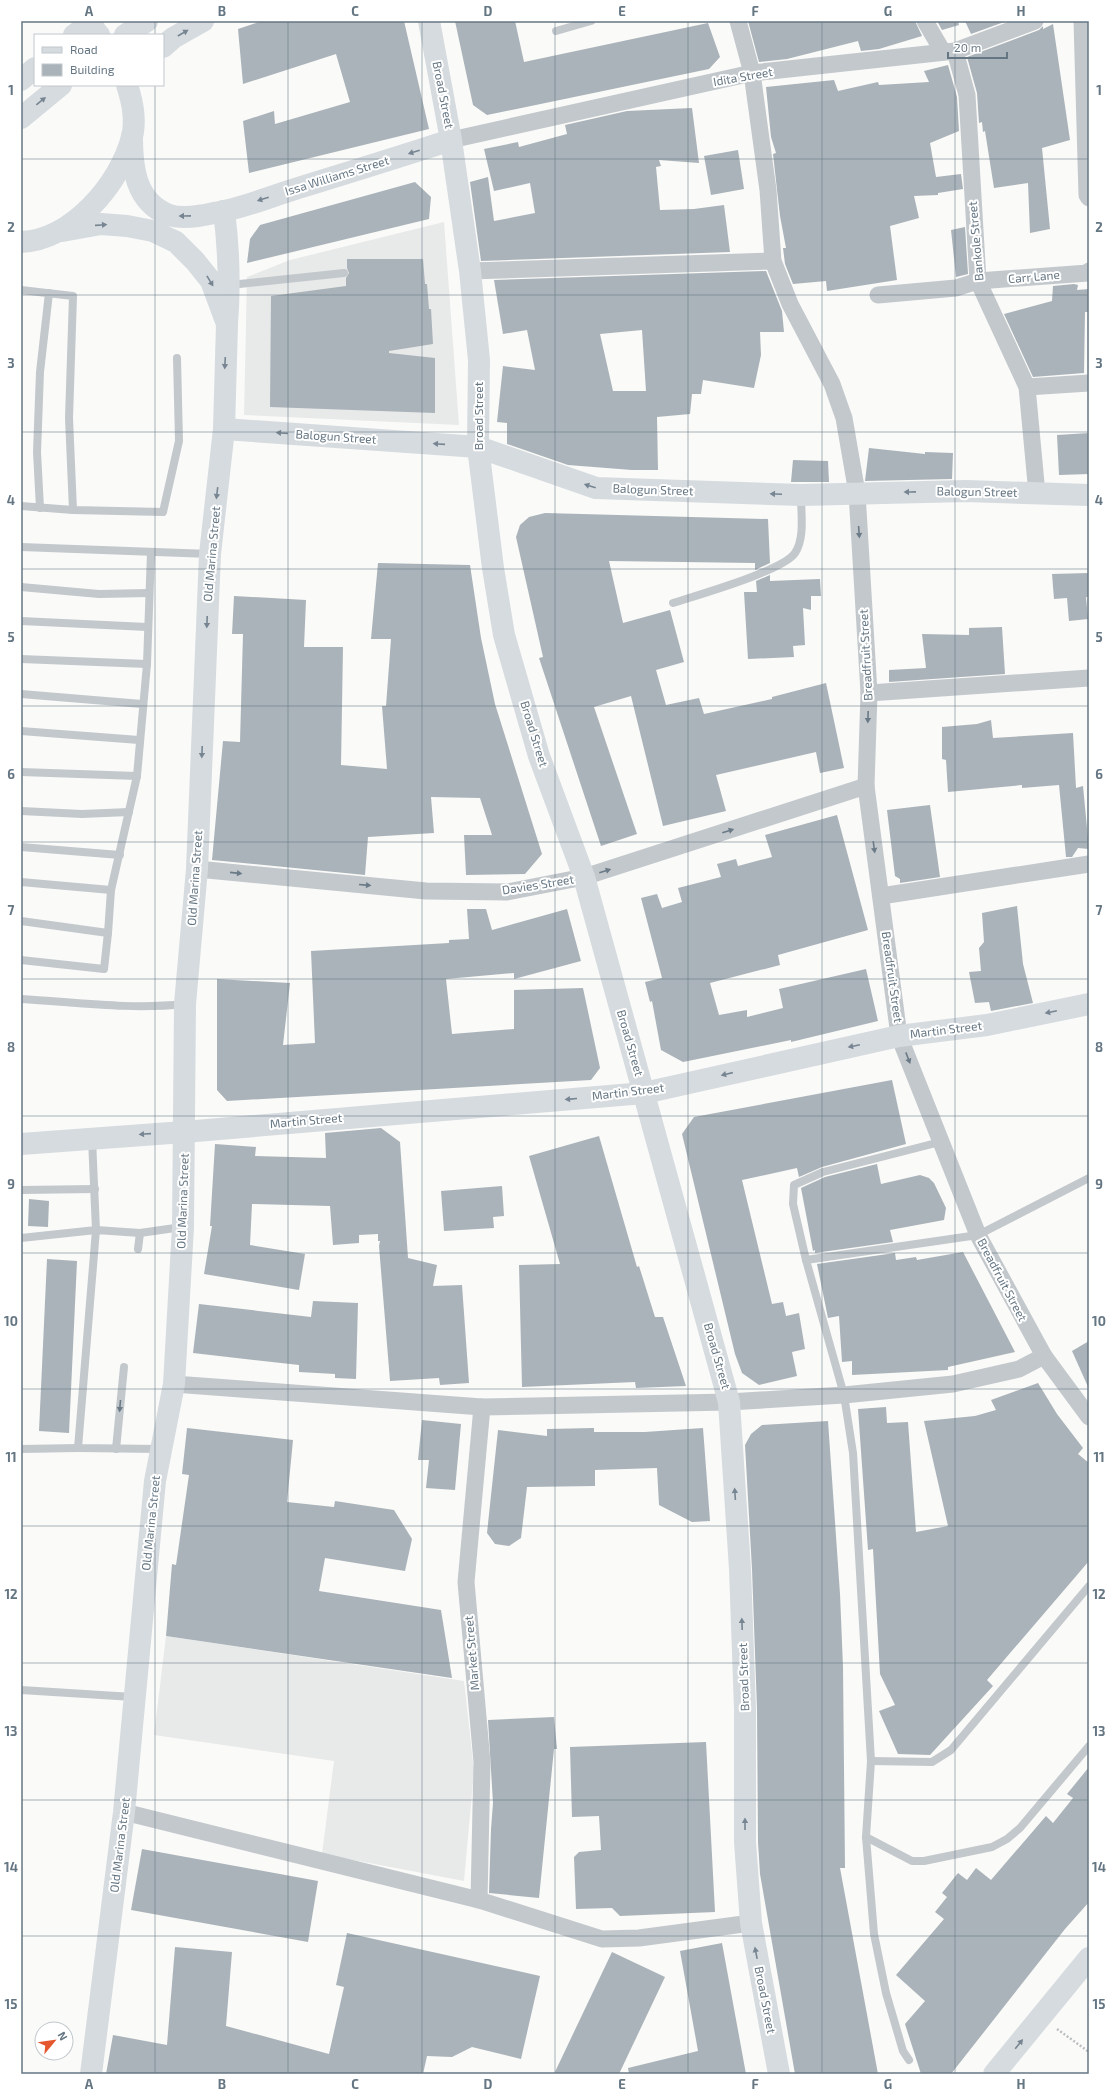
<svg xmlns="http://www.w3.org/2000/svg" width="1110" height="2095" viewBox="0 0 1110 2095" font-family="'Exo 2',sans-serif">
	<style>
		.built { fill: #e8e9e9 }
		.building { fill: #aab3b9; fill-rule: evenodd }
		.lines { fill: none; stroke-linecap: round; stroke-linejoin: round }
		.path { stroke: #bbbfc2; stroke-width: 2.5; stroke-dasharray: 2 2; stroke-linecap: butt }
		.lane { stroke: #c3c8cc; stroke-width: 8 }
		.street { stroke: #c3c8cc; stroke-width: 17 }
		.secondary { stroke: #d6dbdf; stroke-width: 22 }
		.primary { stroke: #d6dbdf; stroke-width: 22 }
		.highway { stroke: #d6dbdf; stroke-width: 22 }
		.oneway { fill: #768591 }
		.oneway2 { fill: #6a7a87 }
		.grid { fill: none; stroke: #657683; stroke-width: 1; stroke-opacity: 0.55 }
		.labels { text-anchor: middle; stroke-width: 4; stroke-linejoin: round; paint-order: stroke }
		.street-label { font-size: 12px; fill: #657683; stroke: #fff }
		.neatline { fill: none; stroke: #657683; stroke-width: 1.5 }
		.grid-label { font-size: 13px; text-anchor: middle; font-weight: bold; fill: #657683 }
	</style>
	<rect width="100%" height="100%" fill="#fafaf8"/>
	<g class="built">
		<polygon points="444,222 459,425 244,415 247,277 290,260"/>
		<polygon points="166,1636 464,1681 474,1771 464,1881 322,1854 334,1761 154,1735"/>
	</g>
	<g class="building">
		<polygon points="262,21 404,21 429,129 249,173 243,121 274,111 275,124 350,102 336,54 243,84 238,29"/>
		<polygon points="455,21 515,21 524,62 708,23 720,57 709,69 487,115 473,105"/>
		<polygon points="748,21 915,21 922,36 879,49 861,51 858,41 787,59 759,62"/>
		<polygon points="937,21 958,21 959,25 942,30"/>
		<polygon points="965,21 1007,21 971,34"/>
		<polygon points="1053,24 1070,140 1042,148 1050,229 1030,233 1028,183 994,188 985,131 983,132 982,122 979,123 977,93 967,57 1039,30 1043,26 1043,29"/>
		<polygon points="948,65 957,97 959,131 930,143 936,177 961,174 963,189 938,193 938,195 914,196 919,218 890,226 897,280 827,291 826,281 793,284 785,264 783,248 786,248 780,216 773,154 776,153 771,137 766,87 834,80 838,91 878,82 879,85 929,82 924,71"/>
		<polygon points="692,108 699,163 659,160 661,166 656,167 660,210 694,209 724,205 730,252 481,261 470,182 488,177 494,221 535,213 530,183 494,191 484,149 518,142 519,147 567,134 565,125 627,111"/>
		<polygon points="738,150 744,189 711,195 704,156"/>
		<polygon points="415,182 431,197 429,219 247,263 250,239 260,225"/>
		<polygon points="965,227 968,274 956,277 951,230"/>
		<polygon points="347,259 423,259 425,284 427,284 429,309 431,309 433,344 389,351 389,353 435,358 435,413 270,407 271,296 346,286 346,278 349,273 347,268"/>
		<path d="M766 271 782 311 784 332H760L761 355 754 388 703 380 701 394H692L690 414 657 417 658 470H632L568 465 507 444V423L497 422 503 366 535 370 527 330 503 334 494 280ZM642 330 646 391H613L600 334Z"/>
		<polygon points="1074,284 1078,285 1077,290 1089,289 1089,312 1085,312 1084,373 1033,377 1004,314 1052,301 1053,286"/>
		<polygon points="1089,433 1089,474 1059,475 1057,435"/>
		<polygon points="869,448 925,454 925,452 953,453 952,479 865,481"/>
		<polygon points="793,460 828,461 829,482 791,482"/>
		<polygon points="545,513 768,519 770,563 755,570 755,563 609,561 623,623 670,610 684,662 656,670 666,705 699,698 704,714 772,699 772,697 826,683 844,768 820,773 816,752 716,775 726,811 663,826 631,696 594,707 637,834 601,846 539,658 543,657 516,537 520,525 529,517"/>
		<polygon points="378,563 470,565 481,638 495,704 542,854 525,874 466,875 464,835 492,835 480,798 431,797 434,833 368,837 365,875 212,860 223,741 240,742 243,634 232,634 234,596 306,600 304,647 343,647 341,765 387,769 382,706 386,706 391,639 371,639"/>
		<polygon points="1089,573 1089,597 1086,597 1088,619 1069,621 1067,598 1054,599 1052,574"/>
		<polygon points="770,575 770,581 820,579 821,596 811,596 811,610 803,608 805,645 793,646 794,657 748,659 744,592 757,592 756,581"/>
		<polygon points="1002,627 1005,674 889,682 889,670 926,668 922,634 969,635 969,628"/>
		<polygon points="991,720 993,738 1073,733 1076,788 1083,786 1089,849 1078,848 1072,857 1066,857 1059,785 1022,788 1022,785 948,792 946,760 942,759 942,727 977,724"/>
		<polygon points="930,805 940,877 900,883 900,879 895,876 887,810"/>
		<polygon points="837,815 868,930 778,955 780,965 710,983 719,1015 747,1010 747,1017 783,1008 779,989 866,969 878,1021 791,1042 791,1040 683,1062 661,1050 652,1001 650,1002 645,982 662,978 641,898 657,894 662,908 682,902 678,888 721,877 717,864 736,859 738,866 772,857 765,835"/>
		<polygon points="1017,906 1023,964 1033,1003 991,1011 989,1002 975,1003 969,972 981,971 979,948 984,942 982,913"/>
		<polygon points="467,909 486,909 492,930 567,909 581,961 514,979 514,973 446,979 452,1034 514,1029 514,990 583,988 600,1068 591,1080 227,1101 217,1090 217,979 290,983 283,1045 315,1043 311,951 449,943 449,940 469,939"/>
		<polygon points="892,1080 906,1144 822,1167 799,1177 797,1168 742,1180 772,1304 783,1302 786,1316 799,1313 805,1349 792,1352 797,1376 759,1385 742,1373 735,1354 682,1134 694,1117"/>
		<polygon points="381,1128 400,1142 408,1258 437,1265 433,1286 462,1285 469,1383 440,1385 439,1378 390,1381 379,1246 380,1241 378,1241 378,1234 359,1235 359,1243 333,1245 330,1206 252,1204 250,1245 305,1254 299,1290 204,1274 212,1226 210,1226 215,1144 256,1147 255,1156 326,1158 325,1133"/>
		<polygon points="599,1136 637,1267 639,1266 655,1317 663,1317 686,1386 636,1388 635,1382 522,1387 519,1265 560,1264 529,1156"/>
		<polygon points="877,1164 881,1184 920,1175 929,1178 934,1183 946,1208 944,1220 890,1230 893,1242 815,1253 815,1250 813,1251 801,1188 825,1177"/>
		<polygon points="502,1186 504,1216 493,1217 494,1228 444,1231 441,1191"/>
		<polygon points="29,1199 49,1201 48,1227 28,1226"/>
		<polygon points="963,1252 1015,1352 948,1367 948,1370 852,1375 852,1361 842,1362 839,1316 828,1318 817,1264 895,1253 896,1260 916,1257 917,1260"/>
		<polygon points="47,1259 77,1261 69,1433 39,1431"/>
		<polygon points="313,1301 358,1303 356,1379 335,1378 335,1374 299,1372 299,1365 193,1353 199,1304 311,1317"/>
		<polygon points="1089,1341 1089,1389 1072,1351"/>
		<polygon points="1038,1383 1057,1414 1083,1448 1078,1454 1089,1463 1089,1561 987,1680 993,1686 930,1755 898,1754 879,1711 895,1705 880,1674 873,1549 868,1550 858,1409 886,1407 887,1423 908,1422 916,1532 948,1526 924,1421 975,1416 996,1410 991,1400"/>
		<polygon points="422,1420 461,1424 455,1490 426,1488 429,1460 418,1460"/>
		<polygon points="828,1421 840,1594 843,1667 845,1868 840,1868 878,2074 795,2074 760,1874 758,1842 757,1709 752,1569 745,1445 751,1434 762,1425"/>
		<polygon points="187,1428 293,1440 287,1502 334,1507 335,1501 394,1510 412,1539 405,1571 325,1558 319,1591 441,1610 452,1678 166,1636 172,1564 176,1565 189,1475 182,1474"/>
		<polygon points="594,1428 594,1432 645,1432 703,1428 710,1521 692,1522 659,1505 657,1468 595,1470 595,1486 527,1487 521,1538 509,1546 495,1544 487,1533 498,1430 547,1436 547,1429"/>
		<polygon points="554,1717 557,1749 554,1749 539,1898 489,1893 491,1829 493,1803 488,1720"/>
		<polygon points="706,1742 715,1912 620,1916 612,1908 576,1909 574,1857 579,1852 601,1850 599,1816 572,1817 570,1747"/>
		<polygon points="1089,1767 1089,1902 1065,1929 951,2074 921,2074 905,2024 925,2001 896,1975 944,1919 935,1912 947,1897 942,1893 958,1873 967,1880 976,1868 991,1880 1046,1816 1053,1823 1073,1798 1067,1794"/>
		<polygon points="142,1849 318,1881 308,1942 131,1910"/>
		<polygon points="347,1933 540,1976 521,2059 472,2047 452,2057 427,2056 423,2074 106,2074 113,2035 167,2045 175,1947 232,1952 226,2026 329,2054 344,1987 336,1985"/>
		<polygon points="722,1943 746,2074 629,2074 628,2068 698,2051 680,1951"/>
		<polygon points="612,1952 665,1977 619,2074 554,2074"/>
	</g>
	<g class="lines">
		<polyline class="path" points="1057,2029 1089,2052"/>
		<g class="lane">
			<polyline points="556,31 591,21"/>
			<polyline points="230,285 344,273"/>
			<polyline points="21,290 73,296 69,418 73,510"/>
			<polyline points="21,506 73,510 163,512 179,441 177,358"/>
			<polyline points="40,508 37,452 40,372 49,293"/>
			<polyline points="21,547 210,554"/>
			<polyline points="21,587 99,594 149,593"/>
			<path d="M673 603C697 595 783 571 795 553 805 538 801 514 801 496"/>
			<polyline points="21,621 147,627"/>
			<polyline points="21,659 147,664"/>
			<polyline points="21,694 142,704"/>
			<polyline points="21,731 139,740"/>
			<polyline points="21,772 137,776"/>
			<polyline points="21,811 82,814 129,812"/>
			<polyline points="21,847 120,855"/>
			<polyline points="21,882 111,890"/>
			<polyline points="21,921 108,933 111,890 137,776 147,664 151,553"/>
			<polyline points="21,960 104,969 108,933"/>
			<path d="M21 999C75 1002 130 1010 184 1004"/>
			<polyline points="21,1190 95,1189"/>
			<polyline points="21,1238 96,1230 92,1139"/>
			<polyline points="138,1249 140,1233"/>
			<polyline points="806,1260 793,1204 794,1185 823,1172 940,1142"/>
			<polyline points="21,1449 78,1448"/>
			<polyline points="116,1449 124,1367"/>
			<polyline points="160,1449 78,1448 96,1230 140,1233 182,1227"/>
			<polyline points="21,1690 133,1697"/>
			<polyline points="871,1761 932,1762 951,1750 1089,1586"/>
			<polyline points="866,1837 912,1861 924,1861 992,1847 1007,1839 1020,1828 1089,1746"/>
			<polyline points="909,2060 903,2051 886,1993 874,1934 866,1837 871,1761 853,1453 844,1395 806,1260 978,1235 1089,1178"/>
		</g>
		<g class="street">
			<polyline points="738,21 752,73 768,190 773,261 790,304 832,384 844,418 857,493 869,693 866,786 899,1036 978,1235 1044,1356 1089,1417"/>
			<polyline points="925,21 943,52"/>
			<polyline points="1082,21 1087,195 1089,198"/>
			<polyline points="955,51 967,95 978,281 1027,387 1037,494"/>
			<polyline points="451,140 752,73 955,51 1035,21"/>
			<polyline points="470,271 773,261"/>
			<polyline points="878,295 956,288 978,281 1088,273 1089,271"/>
			<polyline points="1027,387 1089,383"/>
			<polyline points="869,693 1089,678"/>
			<polyline points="197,869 426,891 507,892 584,877 866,786"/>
			<polyline points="881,896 1089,864"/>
			<polyline points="174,1384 482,1407 729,1402 844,1395 953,1384 1019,1369 1044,1356"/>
			<polyline points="124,1812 479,1900 602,1939 639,1938 751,1923"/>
			<polyline points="479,1900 482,1762 466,1582 482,1407"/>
		</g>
		<g class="secondary">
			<path d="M132 136C132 167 135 202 169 215 182 219 201 216 214 213 241 209 269 197 295 189 347 173 399 157 451 140"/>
			<path d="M224 211C229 250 230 286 227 324"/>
			<polyline points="224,429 478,447 596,488 801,495 966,491 1089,495"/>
			<polyline points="184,1132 644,1093 899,1036 987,1025 1089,1004"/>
			<polyline points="994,2074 1089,1958"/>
		</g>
		<g class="primary">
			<polyline points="87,21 99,35"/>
			<polyline points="429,21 451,140 470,271 479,360 478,447 493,568 504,635 539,756 584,877 729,1402 740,1569 745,1709 745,1842 751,1923 779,2074"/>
			<polyline points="163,47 173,38 203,21"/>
			<polyline points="62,231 101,224 127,226 153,231 176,242 195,261 211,281 227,324 224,429 210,554 197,869 185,1004 183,1227 174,1384 155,1481 124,1812 91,2074"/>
			<path d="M21 242C72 240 120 184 132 137 136 121 132 100 127 85"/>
		</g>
		<g class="highway">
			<polyline points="74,35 93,21"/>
			<polyline points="125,35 147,21"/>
			<polyline points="21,80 35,68"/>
			<polyline points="21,118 61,85"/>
			<polyline points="21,1144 184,1132"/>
		</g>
	</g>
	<defs><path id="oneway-solid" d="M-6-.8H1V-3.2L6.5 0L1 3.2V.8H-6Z"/></defs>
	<g class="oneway">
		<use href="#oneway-solid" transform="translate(183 33) rotate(-30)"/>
		<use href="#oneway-solid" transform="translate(41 101) rotate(-39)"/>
		<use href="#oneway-solid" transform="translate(414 152) rotate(163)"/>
		<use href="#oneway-solid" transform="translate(263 199) rotate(163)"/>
		<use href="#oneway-solid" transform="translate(185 216) rotate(179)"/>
		<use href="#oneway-solid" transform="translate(101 225) rotate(-4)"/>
		<use href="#oneway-solid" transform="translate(210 281) rotate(59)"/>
		<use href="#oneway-solid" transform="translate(225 363) rotate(93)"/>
		<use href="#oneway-solid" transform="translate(282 433) rotate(-176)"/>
		<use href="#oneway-solid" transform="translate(439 444) rotate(-176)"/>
		<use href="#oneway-solid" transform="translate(590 486) rotate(-162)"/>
		<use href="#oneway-solid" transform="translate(910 492) rotate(179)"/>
		<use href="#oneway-solid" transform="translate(217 493) rotate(97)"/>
		<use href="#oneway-solid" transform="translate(776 494) rotate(-178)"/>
		<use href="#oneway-solid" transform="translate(207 622) rotate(92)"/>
		<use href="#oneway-solid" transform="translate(202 752) rotate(92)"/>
		<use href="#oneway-solid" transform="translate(1051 1012) rotate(168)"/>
		<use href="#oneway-solid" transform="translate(854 1046) rotate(168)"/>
		<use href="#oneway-solid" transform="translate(727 1074) rotate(167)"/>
		<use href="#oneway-solid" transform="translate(571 1099) rotate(175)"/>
		<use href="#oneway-solid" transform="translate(145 1134) rotate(176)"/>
		<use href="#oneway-solid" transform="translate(735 1494) rotate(-94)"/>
		<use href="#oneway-solid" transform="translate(742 1624) rotate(-92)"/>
		<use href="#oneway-solid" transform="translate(745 1824) rotate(-90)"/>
		<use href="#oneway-solid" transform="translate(756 1953) rotate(-101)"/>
		<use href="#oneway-solid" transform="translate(1019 2044) rotate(-51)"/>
	</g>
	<g class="oneway2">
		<use href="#oneway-solid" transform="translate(859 532) rotate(86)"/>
		<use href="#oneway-solid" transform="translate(868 717) rotate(92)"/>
		<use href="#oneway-solid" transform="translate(728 831) rotate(-18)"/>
		<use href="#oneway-solid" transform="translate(874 847) rotate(82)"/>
		<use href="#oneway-solid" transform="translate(605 871) rotate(-18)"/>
		<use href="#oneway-solid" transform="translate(236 873) rotate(6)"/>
		<use href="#oneway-solid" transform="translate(365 885) rotate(5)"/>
		<use href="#oneway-solid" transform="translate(908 1058) rotate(69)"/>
		<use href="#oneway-solid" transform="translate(120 1406) rotate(95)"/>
	</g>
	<path class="grid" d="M155 21V35M288 21V2074M422 21V2074M555 21V2074M688 21V2074M822 21V2074M955 21V2074M155 85V2074M21 159H1089M21 295H1089M21 432H1089M21 569H1089M21 706H1089M21 842H1089M21 979H1089M21 1116H1089M21 1253H1089M21 1389H1089M21 1526H1089M21 1663H1089M21 1800H1089M21 1936H1089"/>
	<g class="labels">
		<g class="street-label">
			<text transform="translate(743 77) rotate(-10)" y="4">Idita Street</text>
			<text transform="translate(443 95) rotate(79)" y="4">Broad Street</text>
			<text transform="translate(337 176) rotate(-17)" y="4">Issa Williams Street</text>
			<text transform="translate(976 241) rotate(-95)" y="4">Bankole Street</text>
			<text transform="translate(1034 277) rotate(-5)" y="4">Carr Lane</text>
			<text transform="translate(479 416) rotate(-90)" y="4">Broad Street</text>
			<text transform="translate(336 437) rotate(4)" y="4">Balogun Street</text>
			<text transform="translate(653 490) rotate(2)" y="4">Balogun Street</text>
			<text transform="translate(977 492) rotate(1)" y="4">Balogun Street</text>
			<text transform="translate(212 554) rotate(-85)" y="4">Old Marina Street</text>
			<text transform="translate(866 655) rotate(-93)" y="4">Breadfruit Street</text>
			<text transform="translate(534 734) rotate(73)" y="4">Broad Street</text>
			<text transform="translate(195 878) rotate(-86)" y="4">Old Marina Street</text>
			<text transform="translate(538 885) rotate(-9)" y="4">Davies Street</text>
			<text transform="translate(892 977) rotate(82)" y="4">Breadfruit Street</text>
			<text transform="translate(946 1030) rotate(-7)" y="4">Martin Street</text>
			<text transform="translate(630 1043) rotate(74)" y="4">Broad Street</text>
			<text transform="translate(628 1092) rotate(-7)" y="4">Martin Street</text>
			<text transform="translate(306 1121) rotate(-5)" y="4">Martin Street</text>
			<text transform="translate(183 1201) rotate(-88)" y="4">Old Marina Street</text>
			<text transform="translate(1002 1280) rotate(62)" y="4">Breadfruit Street</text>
			<text transform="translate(717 1356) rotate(74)" y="4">Broad Street</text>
			<text transform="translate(151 1523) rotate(-84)" y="4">Old Marina Street</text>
			<text transform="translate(472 1653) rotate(-95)" y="4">Market Street</text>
			<text transform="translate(744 1677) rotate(-92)" y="4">Broad Street</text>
			<text transform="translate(120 1845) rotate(-83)" y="4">Old Marina Street</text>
			<text transform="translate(765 2000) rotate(79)" y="4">Broad Street</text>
		</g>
	</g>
	<rect width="1110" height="2095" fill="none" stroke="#ffffff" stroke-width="44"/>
	<rect x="34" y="34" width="130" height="52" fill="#ffffff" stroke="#c1c8cd"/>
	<rect x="42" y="47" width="20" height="6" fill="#d6dbdf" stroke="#c1c8cd"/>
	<text x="70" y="54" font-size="12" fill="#657683">Road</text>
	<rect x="42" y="64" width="20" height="12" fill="#aab3b9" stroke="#c1c8cd"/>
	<text x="70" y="74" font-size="12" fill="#657683">Building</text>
	<g transform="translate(54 2041) rotate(61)"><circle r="19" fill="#ffffff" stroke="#c1c8cd"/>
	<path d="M0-3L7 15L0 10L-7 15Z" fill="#e4572e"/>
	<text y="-6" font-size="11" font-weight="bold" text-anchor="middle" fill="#657683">N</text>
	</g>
	<path d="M948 52v6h59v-6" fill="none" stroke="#657683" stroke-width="2"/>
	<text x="954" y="52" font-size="12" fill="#657683" stroke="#ffffff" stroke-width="3" paint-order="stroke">20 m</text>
	<rect x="22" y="22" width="1066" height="2051" class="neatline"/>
	<g class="grid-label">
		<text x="89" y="16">A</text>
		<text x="222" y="16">B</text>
		<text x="355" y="16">C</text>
		<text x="488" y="16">D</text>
		<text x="622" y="16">E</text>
		<text x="755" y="16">F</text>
		<text x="888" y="16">G</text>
		<text x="1021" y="16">H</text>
		<text x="11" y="95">1</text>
		<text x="1099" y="95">1</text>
		<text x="11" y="232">2</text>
		<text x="1099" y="232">2</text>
		<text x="11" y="368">3</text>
		<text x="1099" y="368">3</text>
		<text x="11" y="505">4</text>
		<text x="1099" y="505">4</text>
		<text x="11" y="642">5</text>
		<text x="1099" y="642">5</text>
		<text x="11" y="779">6</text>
		<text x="1099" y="779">6</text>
		<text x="11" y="915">7</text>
		<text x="1099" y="915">7</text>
		<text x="11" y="1052">8</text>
		<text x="1099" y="1052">8</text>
		<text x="11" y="1189">9</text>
		<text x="1099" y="1189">9</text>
		<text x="11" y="1326">10</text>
		<text x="1099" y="1326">10</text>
		<text x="11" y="1462">11</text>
		<text x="1099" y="1462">11</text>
		<text x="11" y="1599">12</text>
		<text x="1099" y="1599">12</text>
		<text x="11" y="1736">13</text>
		<text x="1099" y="1736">13</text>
		<text x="11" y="1872">14</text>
		<text x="1099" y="1872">14</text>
		<text x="11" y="2009">15</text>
		<text x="1099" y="2009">15</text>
		<text x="89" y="2089">A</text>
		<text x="222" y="2089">B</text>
		<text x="355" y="2089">C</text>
		<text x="488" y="2089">D</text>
		<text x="622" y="2089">E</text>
		<text x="755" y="2089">F</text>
		<text x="888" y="2089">G</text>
		<text x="1021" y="2089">H</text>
	</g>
</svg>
